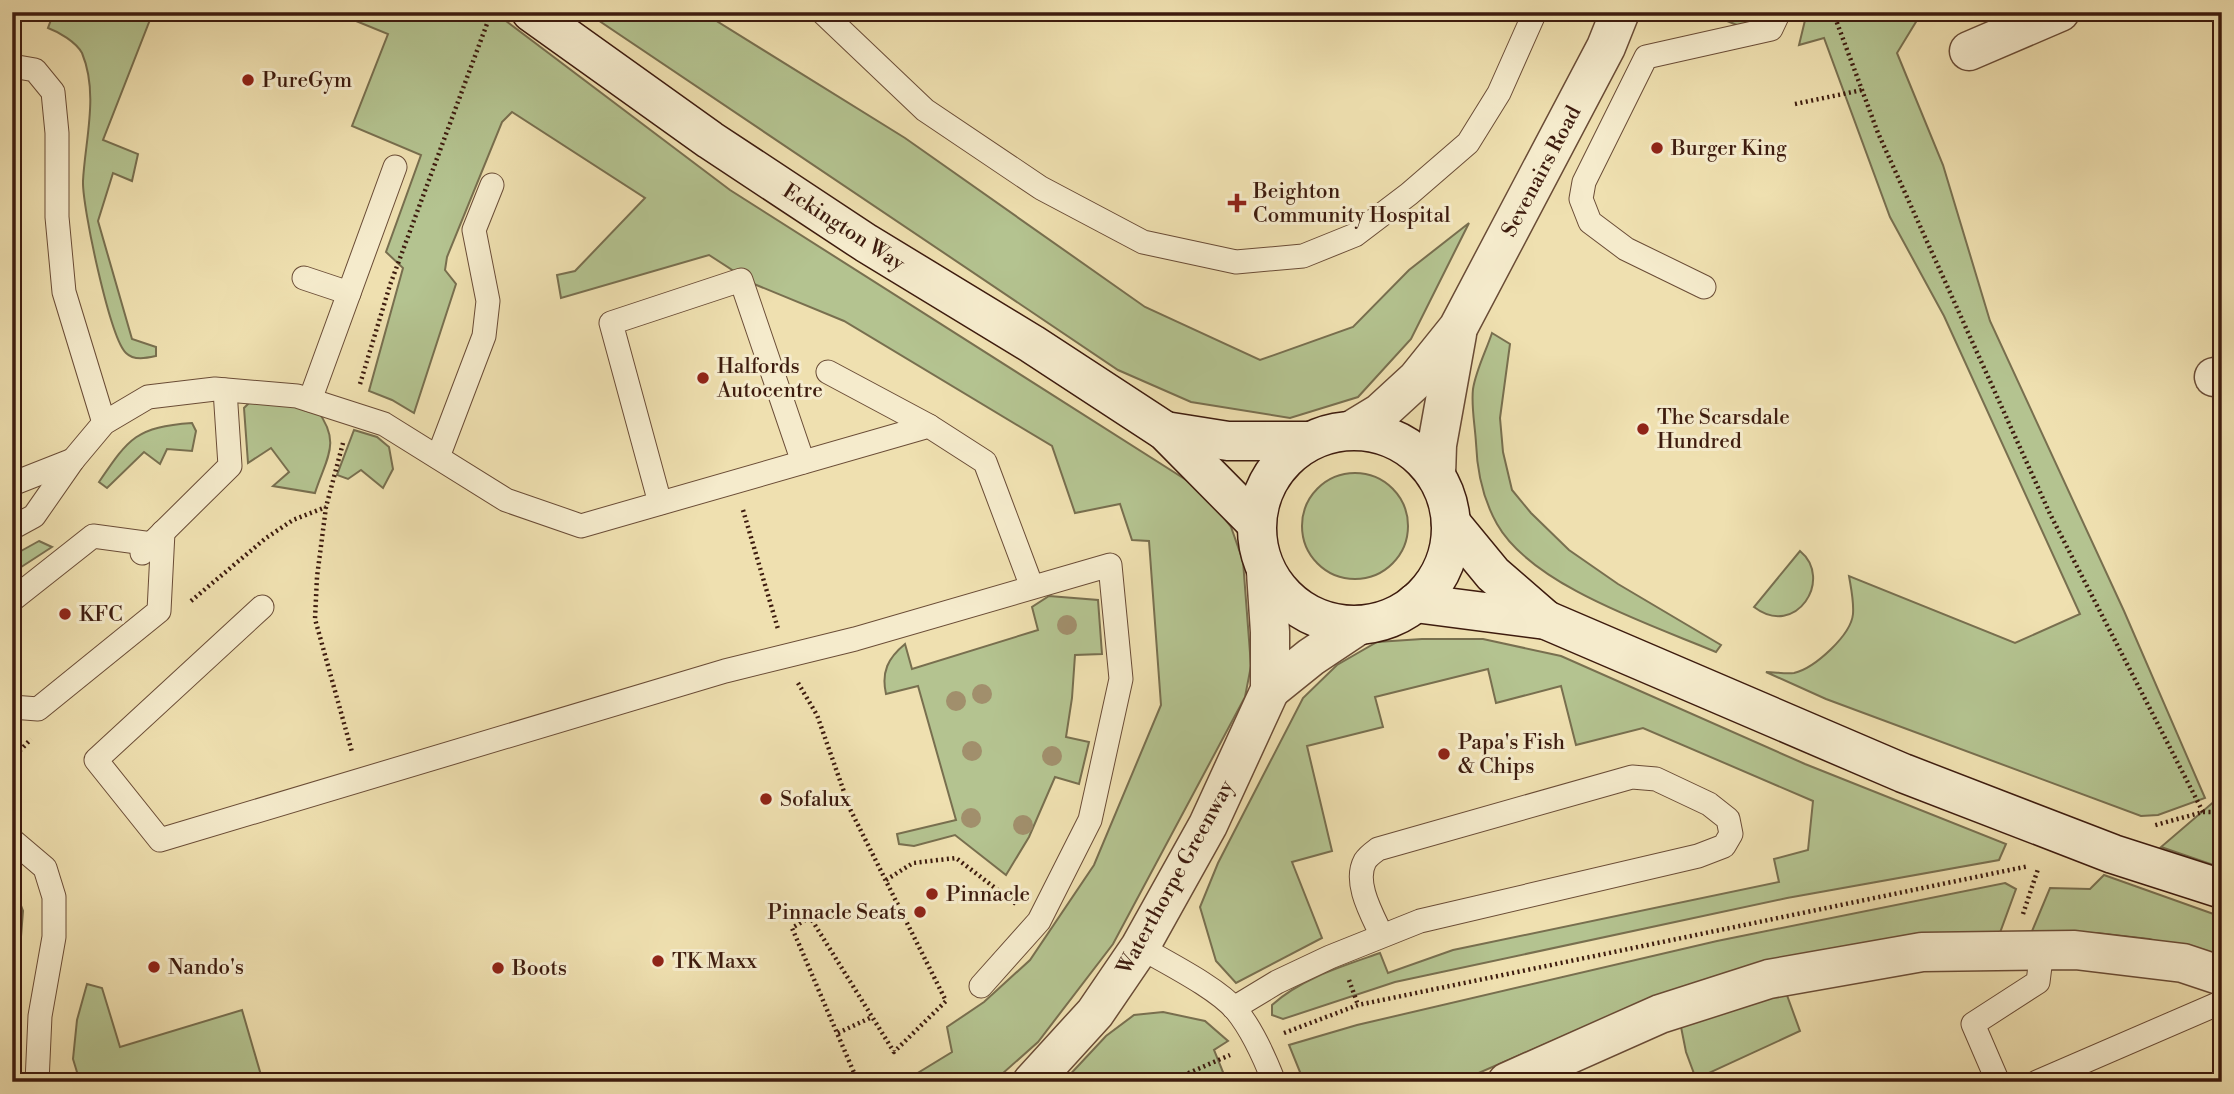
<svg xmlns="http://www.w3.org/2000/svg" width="2234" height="1094" viewBox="0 0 2234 1094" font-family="'Libre Bodoni',serif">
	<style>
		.green { fill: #b4c390; stroke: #786f4f; stroke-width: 2 }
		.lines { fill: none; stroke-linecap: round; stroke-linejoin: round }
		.service-casing { stroke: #6a4c36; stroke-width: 25 }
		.minor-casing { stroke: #6a4c36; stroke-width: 41 }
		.tertiary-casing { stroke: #6a4c36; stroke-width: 41 }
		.secondary-casing { stroke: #3d1b0e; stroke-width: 41 }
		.path { stroke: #3d1b0e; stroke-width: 4.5; stroke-dasharray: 2 3.5; stroke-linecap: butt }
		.service { stroke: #f5ebcc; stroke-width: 23 }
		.minor { stroke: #f5ebcc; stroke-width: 38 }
		.tertiary { stroke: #f5ebcc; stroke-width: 38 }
		.secondary { stroke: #f5ebcc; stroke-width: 38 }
		.tree { fill: #a18f6c }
		.poi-dot { fill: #8f2418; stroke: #f5ebcc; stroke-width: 2.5 }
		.labels { text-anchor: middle; stroke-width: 6; stroke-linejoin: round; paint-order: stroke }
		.poi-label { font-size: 21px; fill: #3d1b0e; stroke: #f5ebcc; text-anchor: start }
		.street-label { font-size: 21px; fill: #3d1b0e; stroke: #f5ebcc }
	</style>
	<rect width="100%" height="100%" fill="#efe0b0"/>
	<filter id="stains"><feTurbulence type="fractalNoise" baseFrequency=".00286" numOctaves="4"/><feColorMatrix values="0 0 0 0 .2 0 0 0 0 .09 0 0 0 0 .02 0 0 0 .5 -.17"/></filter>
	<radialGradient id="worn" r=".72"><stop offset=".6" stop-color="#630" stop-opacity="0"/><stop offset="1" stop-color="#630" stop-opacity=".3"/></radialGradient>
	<g class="green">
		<path d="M54 12H153L103 140 138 154 132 181 113 173 98 221 132 339 156 347V356C147 358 134 361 126 353 110 338 82 206 83 181 85 140 99 94 82 53 76 42 59 32 48 28Z"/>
		<polygon points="334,12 494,12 730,190 1191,483 1208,497 1231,527 1243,561 1251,666 1245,697 1113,944 1038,1042 993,1082 903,1082 952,1052 947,1027 984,1002 1030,960 1094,865 1161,705 1149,541 1132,540 1120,504 1075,513 1052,446 844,321 754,284 709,255 561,298 557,275 575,271 645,198 512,112 502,122 447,257 445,270 456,284 414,413 392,400 369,391 403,268 386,252 421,155 352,126 388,34"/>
		<polygon points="586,12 702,12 905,138 1145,307 1260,360 1353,327 1409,270 1469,223 1411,339 1358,397 1290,418 1191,402 1118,370"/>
		<polygon points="1705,12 1756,12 1756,17 1749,30"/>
		<path d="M1807 12H1922L1897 53 1943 165 1990 321 2124 611 2205 798 2158 815 2141 816 1826 699 1766 672C1775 672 1785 674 1794 673 1815 668 1851 635 1853 614 1854 601 1851 588 1849 576L2015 643 2080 614 1944 316 1890 217 1824 38 1799 45Z"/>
		<path d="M1492 333 1510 344 1500 418 1503 452 1512 490 1531 513 1569 550 1618 584 1721 645 1716 652C1652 625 1532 586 1497 524 1483 499 1477 471 1476 443 1475 425 1471 406 1473 389 1476 370 1486 351 1492 333Z"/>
		<path d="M263 400 317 410C342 443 326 458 315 493L273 486 289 472 271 448 248 463 244 408 250 402Z"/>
		<path d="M192 423 196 431 192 451 167 449 160 464 144 452 107 488 99 482C129 438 136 427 192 423Z"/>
		<polygon points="354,430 377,437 389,447 393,469 383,488 361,470 348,479 337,475"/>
		<circle cx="1355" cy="526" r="53"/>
		<polygon points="39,541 52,547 12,573 12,556"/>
		<path d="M1800 551C1834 579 1796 639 1754 607Z"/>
		<path d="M1049 596 1098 600 1102 654 1075 655 1072 698 1066 737 1089 742 1079 784 1055 777 1029 837 1006 875 955 835 914 846 899 844 897 834 956 820 918 686 886 694C881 672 888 658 905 644L912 669 1038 630 1032 607Z"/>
		<path d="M1422 639H1483L1561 656 1805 764 2006 844 1999 860 1787 898 1395 982 1283 1019 1272 1015V1005C1302 978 1343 966 1380 953L1388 973 1453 950 1779 882 1774 859 1808 850 1813 801 1643 728 1576 745 1561 686 1496 703 1488 669 1375 697 1383 727 1307 746 1332 851 1292 862 1322 938 1236 983 1216 961 1200 907 1218 863 1303 698 1337 665 1377 642Z"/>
		<polygon points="2217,799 2222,800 2222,868 2161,847"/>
		<polygon points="2104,875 2222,917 2222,959 2149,939 2097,933 2030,936 2050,888 2090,889"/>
		<polygon points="12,882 23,911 14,1026 15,1082 12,1082"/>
		<polygon points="2005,883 2016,889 1998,938 1642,1002 1458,1082 1304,1082 1289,1045 1357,1025 1717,941"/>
		<polygon points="87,984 102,988 120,1047 242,1010 263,1082 80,1082 73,1059 77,1020"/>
		<polygon points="1784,987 1800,1031 1696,1079 1686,1052 1680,1022"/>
		<polygon points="1163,1012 1205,1021 1228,1041 1214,1050 1227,1082 1063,1082 1106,1036 1134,1015"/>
	</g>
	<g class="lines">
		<g class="service-casing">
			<g id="service">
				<polyline points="822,12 925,110 1041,188 1143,242 1236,262 1303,256 1355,235 1409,194 1468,143 1499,93 1535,12"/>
				<polyline points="12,66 35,70 53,92 57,133 57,217 64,292 104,423"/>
				<polyline points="304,278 349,293"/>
				<polyline points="1704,287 1626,249 1590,222 1581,199 1584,182 1646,57 1771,29 1779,12"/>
				<polyline points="828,372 929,426"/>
				<polyline points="310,400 395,167"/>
				<polyline points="438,457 484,336 488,301 474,230 492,185"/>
				<polyline points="12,484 73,460"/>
				<polyline points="660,503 611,323 741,280 803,462"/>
				<polyline points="12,528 34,516 73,460 104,423 148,397 215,389 297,396 384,424 506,500 581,526 929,426 985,462 1032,587"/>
				<polyline points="142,553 230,466 225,390"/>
				<polyline points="12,600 93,536 152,544"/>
				<polyline points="262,607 96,760 160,840 725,671 855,639 1110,565 1121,679 1090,820 1039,921 981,986"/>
				<polyline points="12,707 38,709 159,611 163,532"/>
				<polyline points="12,840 45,868 54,897 54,937 40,1016 37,1082"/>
				<path d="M1140 947C1167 963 1216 987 1236 1010 1253 1031 1264 1056 1274 1082"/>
				<path d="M1234 1008 1277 982 1330 957 1420 921 1698 856 1724 846 1731 834 1728 819 1709 804 1656 779 1632 777 1378 849C1374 852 1368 856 1365 861 1353 883 1373 916 1382 936"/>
				<polyline points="1998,1082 1973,1024 2038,982 2042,950"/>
				<polyline points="2037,1082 2222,1002"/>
			</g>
		</g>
		<g class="minor-casing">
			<g id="minor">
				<polyline points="1969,51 2060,12"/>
				<polyline points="2214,377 2222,376"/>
				<polyline points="1352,430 1380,413 1417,379 1458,328 1606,47 1620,12"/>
				<polyline points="1436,475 1437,445 1457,334"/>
				<polyline points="1507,1082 1660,1014 1769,979 1922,952 2075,950 2183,963 2222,976"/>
			</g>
		</g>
		<g class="tertiary-casing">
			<g id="tertiary">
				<polyline points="1270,690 1311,657 1359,625"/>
				<polyline points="1032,1082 1095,1013 1140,947 1208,825 1270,690 1270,632 1266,572"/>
			</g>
		</g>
		<g class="secondary-casing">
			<g id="secondary">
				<polyline points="531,12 710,140 866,243 1032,344 1165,431 1256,523"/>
				<polyline points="1165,431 1228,441 1307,441"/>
				<circle cx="1354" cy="528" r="97"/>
				<polyline points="1451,523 1493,574 1546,620"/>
				<polyline points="1415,603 1546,620 1903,773 2113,854 2222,889"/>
			</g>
		</g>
		<g class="path">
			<polyline points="1833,12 1878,133 2050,514 2203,812 2152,826"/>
			<polyline points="1795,104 1862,90"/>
			<polyline points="360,384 390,285 491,13"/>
			<polyline points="343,443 326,507 317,577 315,619 352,752"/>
			<polyline points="743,510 778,629"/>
			<polyline points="191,601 266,538 293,520 326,507"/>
			<polyline points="798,683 817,715 850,809 946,1001 894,1052 810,917 792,928 858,1082"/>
			<polyline points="12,759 31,739"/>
			<polyline points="2203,812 2222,812"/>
			<polyline points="886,880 913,863 956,858 1016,904"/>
			<polyline points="2023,914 2038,869"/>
			<polyline points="1349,980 1358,1005"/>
			<polyline points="838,1033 872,1017"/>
			<polyline points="1284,1033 1358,1005 2029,866"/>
			<polyline points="1168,1082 1230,1055"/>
		</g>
		<use href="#service" class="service"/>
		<use href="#minor" class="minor"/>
		<use href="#tertiary" class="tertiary"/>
		<use href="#secondary" class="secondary"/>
	</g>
	<g class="tree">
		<circle cx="1067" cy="625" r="10"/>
		<circle cx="982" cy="694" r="10"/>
		<circle cx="956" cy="701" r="10"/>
		<circle cx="972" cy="751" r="10"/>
		<circle cx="1052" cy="756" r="10"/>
		<circle cx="971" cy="818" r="10"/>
		<circle cx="1023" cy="825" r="10"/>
	</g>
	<g class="poi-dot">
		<circle cx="248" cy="80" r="7"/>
		<circle cx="1657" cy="148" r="7"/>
		<path d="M1233.5 192.5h7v7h7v7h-7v7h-7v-7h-7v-7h7z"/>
		<circle cx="703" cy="378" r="7"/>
		<circle cx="1643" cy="429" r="7"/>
		<circle cx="65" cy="614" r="7"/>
		<circle cx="1444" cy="754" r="7"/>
		<circle cx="766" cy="799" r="7"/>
		<circle cx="932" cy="894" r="7"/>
		<circle cx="920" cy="912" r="7"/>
		<circle cx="658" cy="961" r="7"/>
		<circle cx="154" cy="967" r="7"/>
		<circle cx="498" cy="968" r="7"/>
	</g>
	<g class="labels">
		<g class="poi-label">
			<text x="262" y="87">PureGym</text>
			<text x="1671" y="155">Burger King</text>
			<text x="1253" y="198">Beighton<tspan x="1253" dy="24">Community Hospital</tspan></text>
			<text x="717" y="373">Halfords<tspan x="717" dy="24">Autocentre</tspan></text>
			<text x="1657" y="424">The Scarsdale<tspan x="1657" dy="24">Hundred</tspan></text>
			<text x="79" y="621">KFC</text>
			<text x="1458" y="749">Papa's Fish<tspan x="1458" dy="24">&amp; Chips</tspan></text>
			<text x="780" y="806">Sofalux</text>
			<text x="946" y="901">Pinnacle</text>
			<text x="906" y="919" text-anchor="end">Pinnacle Seats</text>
			<text x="672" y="968">TK Maxx</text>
			<text x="168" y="974">Nando's</text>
			<text x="512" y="975">Boots</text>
		</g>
		<g class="street-label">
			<text transform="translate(1541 171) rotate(-62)" y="7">Sevenairs Road</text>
			<text transform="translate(844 227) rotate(33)" y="7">Eckington Way</text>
			<text transform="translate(1175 877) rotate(-61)" y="7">Waterthorpe Greenway</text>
		</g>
	</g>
	<rect width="2234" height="1094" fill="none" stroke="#efe0b0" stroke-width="42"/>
	<rect x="14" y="14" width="2206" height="1066" fill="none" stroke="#3d1b0e" stroke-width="3.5"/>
	<rect x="21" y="21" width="2192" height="1052" fill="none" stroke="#3d1b0e" stroke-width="2"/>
	<rect width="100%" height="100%" filter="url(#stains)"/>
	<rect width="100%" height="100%" fill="url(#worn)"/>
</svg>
